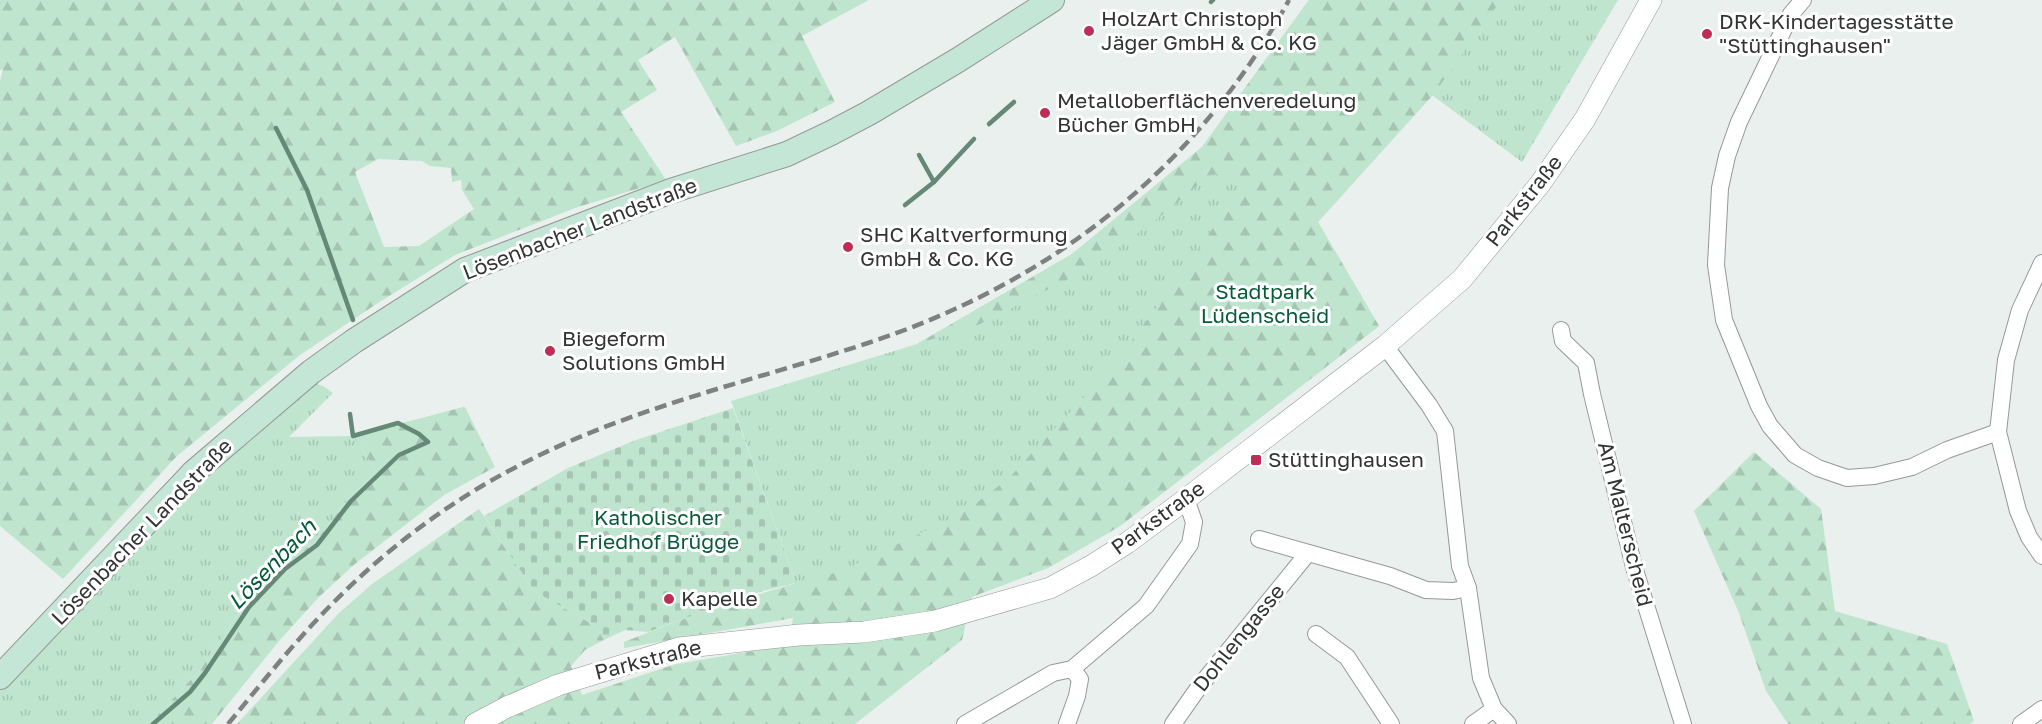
<svg xmlns="http://www.w3.org/2000/svg" width="2042" height="724" viewBox="0 0 2042 724" font-family="'Golos Text',sans-serif">
	<style>
		.grass { fill: url(#grass-tufts) }
		.forest { fill: url(#forest-firs); fill-rule: evenodd }
		.cemetery { fill: url(#cemetery-stones) }
		.lines { fill: none; stroke-linecap: round; stroke-linejoin: round }
		.stream { stroke: #668876; stroke-width: 4.5 }
		.minor-casing { stroke: #949996; stroke-width: 18 }
		.tertiary-casing { stroke: #949996; stroke-width: 22 }
		.secondary-casing { stroke: #949996; stroke-width: 26 }
		.minor { stroke: #fff; stroke-width: 16 }
		.tertiary { stroke: #fff; stroke-width: 21 }
		.secondary { stroke: #c4e6d7; stroke-width: 24 }
		.rail { stroke: #7e8180; stroke-width: 4.5; stroke-dasharray: 12 6; stroke-linecap: butt }
		.poi-dot { fill: #bd2d56; stroke: #fff; stroke-width: 2 }
		.labels { text-anchor: middle; stroke-width: 6; stroke-linejoin: round; paint-order: stroke }
		.poi-label { font-size: 21px; fill: #323433; stroke: #fff; text-anchor: start }
		.street-label { font-size: 21px; fill: #323433; stroke: #fff }
		.park-label { font-size: 21px; fill: #095c3b; stroke: #fff }
		.water-label { font-size: 22px; font-style: italic; fill: #035938; stroke: #fff }
	</style>
	<defs>
		<pattern id="grass-tufts" width="24" height="20" patternUnits="userSpaceOnUse" patternTransform="scale(1.5)"><rect width="24" height="20" fill="#bfe5cf"/><path d="M3 7l-1-3M5 7V3M7 7l1-3M15 17l-1-3M17 17v-4M19 17l1-3" fill="none" stroke="#a5c5b2"/></pattern>
		<pattern id="forest-firs" width="22" height="20" patternUnits="userSpaceOnUse" patternTransform="scale(1.5)"><rect width="22" height="20" fill="#bfe5cf"/><path d="M5 1l3.5 6h-7zM16 11l3.5 6h-7z" fill="#a5c5b2"/></pattern>
		<pattern id="cemetery-stones" width="16" height="16" patternUnits="userSpaceOnUse" patternTransform="scale(1.5)"><rect width="16" height="16" fill="#bfe5cf"/><path d="M2 7V4a2 2 0 0 1 4 0v3zM10 15v-3a2 2 0 0 1 4 0v3z" fill="#a5c5b2"/></pattern>
	</defs>
	<rect width="100%" height="100%" fill="#eaf0ed"/>
	<g class="grass">
		<polygon points="1309,0 1618,0 1522,162 1432,95 1318,222 1379,326 1120,526 1048,568 624,648 624,642 710,609 796,583 731,401 917,344 1072,254 1202,147"/>
		<polygon points="313,383 323,386 333,393 289,437 353,436 377,472 349,498 315,542 285,564 249,598 199,671 149,724 0,724 0,688 145,538 228,457"/>
	</g>
	<g class="forest">
		<path d="M0 0H869L802 36 835 102 777 131 736 146 675 37 638 60 657 90 621 112 666 180 578 207 455 255 378 303 300 355 177 456 63 579 0 526V81L3 69 0 70ZM378 159 422 161 430 166 451 168 452 182 461 180 462 190 474 209 419 246 384 247 355 172Z"/>
		<polygon points="1309,0 1501,0 1433,95 1318,222 1379,326 1120,526 1048,568 972,597 962,640 855,724 237,724 338,614 372,584 479,509 534,591 596,626 604,640 585,650 571,666 582,695 676,664 789,645 793,618 624,648 624,642 710,609 841,571 963,513 1008,479 1109,370 1180,277 1235,195 1243,177 1227,173 1209,175 1170,209 1094,266 978,325 917,344 1072,254 1202,147"/>
		<polygon points="463,407 465,407 495,467 444,495 355,564 319,597 279,641 212,724 149,724 199,671 249,598 285,564 315,542 349,498 377,472 353,436"/>
		<polygon points="1754,452 1821,509 1835,611 1947,644 1974,721 1970,724 1788,724 1766,691 1739,613 1694,511"/>
	</g>
	<polygon class="cemetery" points="733,408 796,583 763,591 710,609 648,632 625,630 604,640 596,626 534,591 484,516 568,468 636,440"/>
	<g class="lines">
		<g class="stream">
			<polyline points="1211,2 1213,0"/>
			<polyline points="989,124 1014,102"/>
			<polyline points="276,128 307,190 353,320"/>
			<polyline points="919,155 934,182"/>
			<polyline points="905,205 934,182 974,139"/>
			<polyline points="153,724 190,692 205,673 249,607 285,569 317,545 351,501 399,455 428,442 419,434 398,423 353,436 350,414"/>
		</g>
		<g class="minor-casing">
			<g id="minor">
				<polyline points="1803,0 1791,14 1739,122 1727,156 1720,188 1716,265 1724,320 1759,406 1770,426 1795,455 1818,468 1847,478 1874,476 1912,467 1947,450 1998,432"/>
				<polyline points="2042,263 2020,310 2006,360 1998,432 2018,511 2029,537 2042,556"/>
				<polyline points="1561,330 1563,341 1586,363 1592,394 1634,567 1683,724"/>
				<polyline points="1385,346 1429,405 1445,431 1460,566 1468,588 1481,678 1494,709 1508,724"/>
				<polyline points="1259,539 1390,576 1426,590 1453,591 1468,588"/>
				<polyline points="1316,634 1347,657 1391,724"/>
				<polyline points="965,724 1053,673 1072,669 1146,606 1190,544 1194,522 1186,499"/>
				<polyline points="1067,724 1077,696 1080,679 1072,669"/>
				<polyline points="1173,724 1199,687 1308,553"/>
				<polyline points="1473,724 1494,709"/>
				<polyline points="2021,724 2042,709"/>
			</g>
		</g>
		<g class="tertiary-casing">
			<polyline id="tertiary" points="475,724 507,707 558,685 679,648 799,635 864,632 935,621 1050,588 1091,566 1127,543 1186,499 1342,379 1385,346 1462,279 1540,184 1585,119 1651,0"/>
		</g>
		<g class="secondary-casing">
			<polyline id="secondary" points="0,677 194,472 311,372 354,341 465,270 671,191 787,154 831,133 869,113 958,60 1052,0"/>
		</g>
		<use href="#minor" class="minor"/>
		<use href="#tertiary" class="tertiary"/>
		<use href="#secondary" class="secondary"/>
		<path class="rail" d="M228 724C262 683 295 641 332 604 386 549 450 501 518 466 628 408 750 382 868 343 1050 283 1196 170 1289 0"/>
	</g>
	<g class="poi-dot">
		<circle cx="1089" cy="31" r="6"/>
		<circle cx="1707" cy="34" r="6"/>
		<circle cx="1045" cy="113" r="6"/>
		<circle cx="848" cy="247" r="6"/>
		<circle cx="550" cy="351" r="6"/>
		<rect x="1250" y="454" width="12" height="12" rx="3"/>
		<circle cx="669" cy="599" r="6"/>
	</g>
	<g class="labels">
		<g class="poi-label">
			<text x="1101" y="26">HolzArt Christoph<tspan x="1101" dy="24">Jäger GmbH &amp; Co. KG</tspan></text>
			<text x="1719" y="29">DRK-Kindertagesstätte<tspan x="1719" dy="24">"Stüttinghausen"</tspan></text>
			<text x="1057" y="108">Metalloberflächenveredelung<tspan x="1057" dy="24">Bücher GmbH</tspan></text>
			<text x="860" y="242">SHC Kaltverformung<tspan x="860" dy="24">GmbH &amp; Co. KG</tspan></text>
			<text x="562" y="346">Biegeform<tspan x="562" dy="24">Solutions GmbH</tspan></text>
			<text x="1268" y="467">Stüttinghausen</text>
			<text x="681" y="606">Kapelle</text>
		</g>
		<g class="street-label">
			<text transform="translate(1524 201) rotate(-52)" y="7">Parkstraße</text>
			<text transform="translate(580 229) rotate(-21)" y="7">Lösenbacher Landstraße</text>
			<text transform="translate(1158 518) rotate(-36)" y="7">Parkstraße</text>
			<text transform="translate(1625 524) rotate(76)" y="7">Am Malterscheid</text>
			<text transform="translate(142 532) rotate(-46)" y="7">Lösenbacher Landstraße</text>
			<text transform="translate(1239 638) rotate(-51)" y="7">Dohlengasse</text>
			<text transform="translate(648 660) rotate(-14)" y="7">Parkstraße</text>
		</g>
		<g class="park-label">
			<text x="1265" y="299">Stadtpark<tspan x="1265" dy="24">Lüdenscheid</tspan></text>
			<text x="658" y="525">Katholischer<tspan x="658" dy="24">Friedhof Brügge</tspan></text>
		</g>
		<g class="water-label">
			<text transform="translate(272 564) rotate(-46)" y="8">Lösenbach</text>
		</g>
	</g>
</svg>
